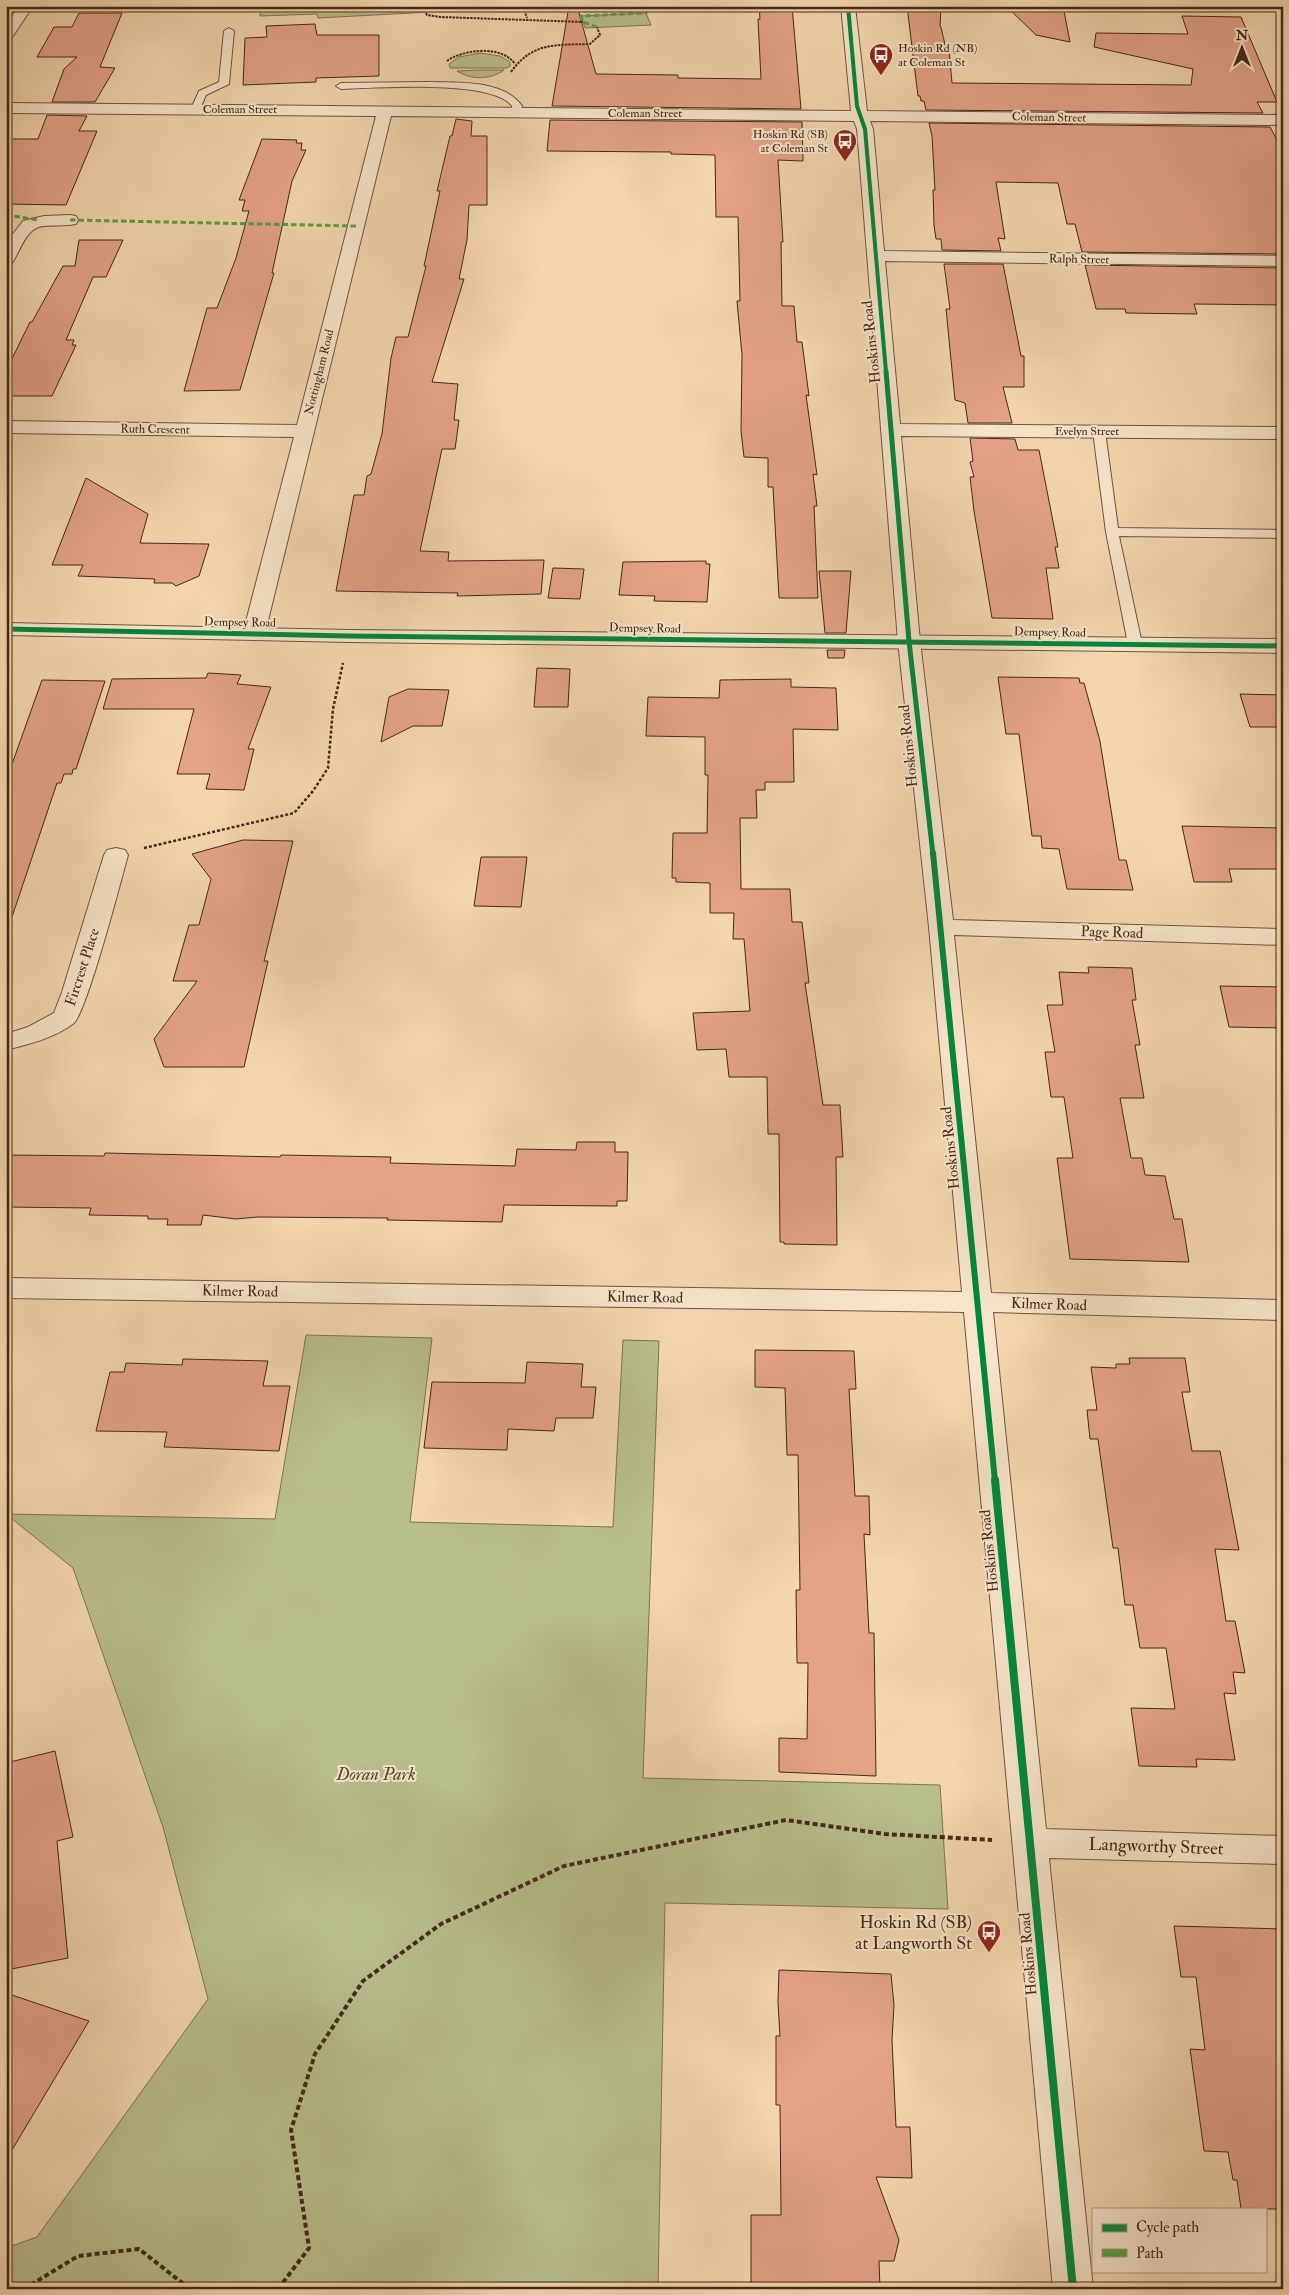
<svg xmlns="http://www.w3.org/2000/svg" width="1289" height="2295" viewBox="0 0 1289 2295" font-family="'IM FELL Double Pica',serif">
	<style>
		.green { fill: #b8be8c; stroke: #7e7354 }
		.building { fill: #e4a287; stroke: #44281b }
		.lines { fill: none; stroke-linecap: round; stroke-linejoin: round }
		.service-casing { stroke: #705440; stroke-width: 2 }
		.minor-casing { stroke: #705440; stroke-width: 2 }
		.tertiary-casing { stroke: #705440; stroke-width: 2 }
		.path-far2 { stroke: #44281b; stroke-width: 2; stroke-dasharray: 2.5 1; stroke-linecap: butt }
		.path-far1 { stroke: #44281b; stroke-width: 2.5; stroke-dasharray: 3 2; stroke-linecap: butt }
		.path { stroke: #44281b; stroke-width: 4; stroke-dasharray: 5 3; stroke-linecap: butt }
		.service { fill: #f7e4ca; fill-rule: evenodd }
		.minor { fill: #f7e4ca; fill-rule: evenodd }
		.tertiary { fill: #f7e4ca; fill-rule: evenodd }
		.quiet { stroke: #55a340; stroke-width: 3; stroke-dasharray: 5.5 3; stroke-linecap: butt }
		.cycleway-far3-casing { stroke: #f7e4ca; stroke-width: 5.5 }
		.cycleway-far2-casing { stroke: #f7e4ca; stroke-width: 8 }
		.cycleway-far1-casing { stroke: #f7e4ca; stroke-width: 9 }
		.cycleway-casing { stroke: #f7e4ca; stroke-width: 11 }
		.cycleway-far3 { stroke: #00873e; stroke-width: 4 }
		.cycleway-far2 { stroke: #00873e; stroke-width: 5 }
		.cycleway-far1 { stroke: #00873e; stroke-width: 6 }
		.cycleway { stroke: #00873e; stroke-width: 8 }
		.labels { text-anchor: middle; stroke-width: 4; stroke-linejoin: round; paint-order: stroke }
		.far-poi-label { font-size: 12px; fill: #44281b; stroke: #f7e4ca; text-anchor: start }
		.far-street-label { font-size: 12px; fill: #44281b; stroke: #f7e4ca }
		.street-label { font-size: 15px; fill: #44281b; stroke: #f7e4ca }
		.near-park-label { font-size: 18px; font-style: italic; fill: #5b4632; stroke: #f7e4ca }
		.near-street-label { font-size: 18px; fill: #44281b; stroke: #f7e4ca }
		.near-poi-label { font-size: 18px; fill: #44281b; stroke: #f7e4ca; text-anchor: end }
	</style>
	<rect width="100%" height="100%" fill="#f3d6ad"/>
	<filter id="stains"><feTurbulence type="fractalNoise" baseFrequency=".004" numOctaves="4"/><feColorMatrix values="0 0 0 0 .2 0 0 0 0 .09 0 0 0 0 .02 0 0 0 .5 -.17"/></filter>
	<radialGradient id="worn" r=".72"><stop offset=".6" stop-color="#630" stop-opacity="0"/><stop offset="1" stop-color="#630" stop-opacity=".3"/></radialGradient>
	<g class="green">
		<polygon points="263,6 543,6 318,18 317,14 260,16 260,8"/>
		<polygon points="646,13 651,25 585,28 581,16"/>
		<polygon points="480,53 500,56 510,62 510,66 507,68 450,68 449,64 459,57"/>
		<path d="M478 70H504C490 80 471 80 457 71Z"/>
		<polygon points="306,1335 432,1338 410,1522 613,1527 623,1340 659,1341 643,1778 940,1785 948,1909 665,1903 658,2289 6,2289 6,2248 37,2237 208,1999 163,1827 73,1568 6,1514 275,1519"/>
	</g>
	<g class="building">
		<polygon points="569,6 577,6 596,74 678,75 678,78 761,79 758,19 760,19 759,6 792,6 801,109 552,106"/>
		<polygon points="907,6 941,6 940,27 941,27 946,49 949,49 952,83 1191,85 1193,69 1094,47 1096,33 1188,34 1182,16 1241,17 1277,102 1257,102 1263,113 926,110 924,101 921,101 920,96 918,96"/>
		<polygon points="1006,6 1063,6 1070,42 1036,35"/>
		<polygon points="79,13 122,13 100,67 115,68 95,102 52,102 64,69 77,57 37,57 54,27 72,27"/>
		<polygon points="315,24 317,35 379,35 379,76 316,78 316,82 243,85 245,38 267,37 266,26"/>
		<polygon points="47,115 87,116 79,131 97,131 66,205 6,204 6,139 38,139"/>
		<polygon points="456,119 472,121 471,136 487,136 487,205 469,205 467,240 459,279 464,279 432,382 458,384 454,420 459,420 455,449 442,449 420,551 449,552 448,561 544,560 541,594 457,596 458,593 336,591 354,495 364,495 367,476 371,474 382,434 391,358 396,337 408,337 426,266 424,266 440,191 437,191 450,136 452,136"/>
		<polygon points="550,120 802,122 803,161 778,160 783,242 781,242 782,306 794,306 797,342 802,342 809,396 806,395 817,475 813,474 817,506 814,506 818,598 779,598 773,487 768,487 768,458 744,457 741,431 742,355 737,301 740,301 738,217 716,217 715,155 671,154 671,152 547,151"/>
		<polygon points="929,123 1270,127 1283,151 1283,254 1082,252 1075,224 1067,224 1058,183 996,182 1005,239 998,238 1001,251 942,250 941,239 936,239 934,225 933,190 935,190 932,136"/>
		<polygon points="262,139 297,140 296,143 302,143 301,150 306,150 292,181 272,273 274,273 240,390 184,391 207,308 217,308 236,258 249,211 242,211 245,200 239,200"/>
		<polygon points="79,240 123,240 106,277 93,277 66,340 74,340 72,345 76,345 52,396 6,396 6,371 30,322 32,322 63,266 75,266"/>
		<polygon points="944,264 1003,264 1021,356 1024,356 1024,387 1003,387 1012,423 968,423 965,403 955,400 946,309 950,309"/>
		<polygon points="1085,265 1283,268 1283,305 1194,304 1197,314 1126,313 1125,309 1096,309"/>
		<polygon points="970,438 1015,439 1018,450 1039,450 1058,547 1055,547 1059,568 1046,568 1053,619 992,618 974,511 970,477 974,477 970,462 973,461"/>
		<polygon points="86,478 148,514 140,543 209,544 199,576 176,586 172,583 154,583 155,579 78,576 83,565 52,565"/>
		<polygon points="706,561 706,564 710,564 707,602 654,601 655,596 619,595 623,562"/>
		<polygon points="553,568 584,569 580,599 548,598"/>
		<polygon points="819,571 851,571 846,633 825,633"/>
		<polygon points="827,650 845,650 844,658 828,658"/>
		<polygon points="537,668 570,669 568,707 534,707"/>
		<polygon points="208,673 241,675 237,684 271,687 248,749 254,749 244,790 206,789 210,774 177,774 194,709 103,709 112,679 206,678"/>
		<polygon points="998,677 1079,678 1080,683 1084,683 1100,741 1119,860 1126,860 1133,890 1067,889 1059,849 1042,848 1041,836 1032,836 1019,734 1006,734"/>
		<polygon points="791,679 791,687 836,688 838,730 793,729 794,782 765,782 765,790 756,790 757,818 740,818 741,889 790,889 792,922 802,922 809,983 805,983 823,1105 840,1105 843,1157 836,1157 837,1245 784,1244 784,1242 780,1242 779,1134 768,1134 767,1077 729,1077 726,1049 697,1050 693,1013 750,1011 744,939 733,939 734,913 710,913 710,883 676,882 676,878 672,878 673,833 707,833 708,775 705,775 705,737 646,736 648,697 719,698 720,680"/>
		<polygon points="42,680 105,681 76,769 73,769 72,774 64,774 61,783 57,783 12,917 6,916 6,767 11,767"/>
		<polygon points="408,689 449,690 442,726 413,726 381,742 389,697"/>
		<polygon points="1240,694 1283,695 1283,727 1250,727"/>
		<polygon points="1182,826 1283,828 1283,869 1229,869 1232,882 1194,882"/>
		<polygon points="243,840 293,841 264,961 268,961 244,1067 164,1067 154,1039 197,981 173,981 189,925 199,925 211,879 192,854"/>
		<polygon points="481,857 527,857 521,907 474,906"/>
		<polygon points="1088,967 1132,968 1136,1000 1132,1000 1140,1045 1135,1045 1144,1098 1120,1098 1131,1158 1142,1158 1145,1175 1165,1176 1174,1219 1182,1219 1189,1262 1070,1259 1057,1158 1073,1158 1064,1097 1051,1097 1045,1052 1055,1052 1047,1005 1063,1005 1059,972 1089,973"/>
		<polygon points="1220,986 1283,987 1283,1028 1229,1027"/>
		<polygon points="577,1142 615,1142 615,1152 628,1152 627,1201 617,1201 617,1206 504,1205 502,1222 387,1220 388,1218 257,1217 236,1219 203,1215 201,1225 167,1225 168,1219 148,1219 148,1216 89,1215 91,1208 6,1207 6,1155 104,1156 105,1153 280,1157 281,1155 391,1157 390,1163 515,1166 517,1149 576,1150"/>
		<polygon points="755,1350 854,1351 856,1389 849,1389 855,1496 869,1496 870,1535 864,1534 869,1633 874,1633 876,1776 779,1772 779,1738 807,1739 808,1663 797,1663 796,1590 800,1590 798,1455 787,1455 785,1388 755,1387"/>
		<polygon points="1129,1358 1185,1358 1190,1392 1182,1392 1192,1451 1220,1451 1239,1550 1215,1549 1226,1621 1235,1621 1245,1673 1233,1672 1236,1694 1224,1693 1235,1760 1196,1759 1197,1767 1139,1766 1131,1708 1175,1709 1166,1648 1140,1648 1133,1605 1125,1605 1118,1548 1113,1548 1098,1439 1090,1439 1087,1410 1097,1410 1091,1367 1116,1368 1116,1364 1130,1364"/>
		<polygon points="183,1359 268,1361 263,1386 290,1386 279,1451 164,1447 167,1432 96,1431 110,1372 124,1372 126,1363 182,1365"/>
		<polygon points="527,1362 583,1364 581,1387 596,1387 593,1418 556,1418 554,1431 508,1429 507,1450 424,1448 432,1382 525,1383"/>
		<polygon points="55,1751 73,1837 57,1841 68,1958 6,1970 6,1763"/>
		<polygon points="1174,1926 1283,1929 1283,2209 1241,2209 1237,2180 1233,2180 1228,2152 1204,2151 1190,2049 1205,2050 1196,1977 1181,1977"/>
		<polygon points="779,1970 891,1974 894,2005 892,2040 896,2127 910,2127 912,2178 876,2177 899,2240 894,2261 879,2261 880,2289 751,2289 751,2215 781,2215 780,2105 776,2105 776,2036 780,2036 778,2002"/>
		<polygon points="6,1993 89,2021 6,2160"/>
	</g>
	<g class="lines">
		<g class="service-casing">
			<g id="service">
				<polygon points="229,28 234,31 229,84 206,95 199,111 193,111 191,109 199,91 219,82 224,31"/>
				<path d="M427 82C457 83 503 79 522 106L520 114H512V106C492 79 376 88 341 89L336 86 341 83Z"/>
				<polygon points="1099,427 1105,431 1118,528 1283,530 1283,538 1119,536 1142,644 1135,648 1128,644 1106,532 1093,431"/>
			</g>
		</g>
		<g class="minor-casing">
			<g id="minor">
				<polygon points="19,6 33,6 11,39 6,40 6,25"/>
				<polygon points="841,6 855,6 867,111 1283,115 1283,125 870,121 873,129 884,251 1283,256 1283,266 885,261 900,424 1283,427 1283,439 901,436 920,641 953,920 1283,929 1283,945 954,935 991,1293 1283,1300 1283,1320 993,1312 1046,1829 1283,1836 1283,1864 1049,1858 1093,2289 1053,2289 964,1312 6,1298 6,1278 962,1292 929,927 898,641 857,129 854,121 391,116 265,633 262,638 254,639 246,638 243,633 294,437 6,433 6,421 297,425 376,116 6,113 6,103 851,111"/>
				<polygon points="1249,6 1283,6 1283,11 1256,10"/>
				<path d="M70 215 76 216 78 220 76 224C66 226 55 225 44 226 26 227 21 250 12 263L6 264V243L23 221 44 216Z"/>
				<path d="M116 848 125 850 128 855C121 881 87 1011 74 1023 55 1038 29 1044 6 1050V1034L28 1027 54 1013 62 992 104 855 107 850Z"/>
			</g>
		</g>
		<g class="tertiary-casing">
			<polygon id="tertiary" points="6,623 349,630 1283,639 1283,653 349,642 6,635"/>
		</g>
		<g class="path-far2">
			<polyline points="523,7 527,18"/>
			<polyline points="241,12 249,6"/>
			<polyline points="426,13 427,15 441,17 583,22"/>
			<polyline points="646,13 652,6"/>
			<path d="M447 61C464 49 502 45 515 64"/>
			<path d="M511 72C532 42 556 45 590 44L600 35 597 27"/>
		</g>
		<polyline class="path-far1" points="144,848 294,813 313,791 328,768 333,709 343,663"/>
		<g class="path">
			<polyline points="24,2289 78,2256 139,2249 190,2289"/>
			<polyline points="278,2289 309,2248 291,2130 315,2054 363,1981 441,1924 564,1866 786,1820 885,1834 992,1840"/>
		</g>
		<use href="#service" class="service"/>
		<use href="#minor" class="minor"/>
		<use href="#tertiary" class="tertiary"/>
		<g class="quiet">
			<polyline points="597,27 583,22 581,16 646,13"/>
			<polyline points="6,215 39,220"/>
			<polyline points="70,220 356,226"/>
		</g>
		<g class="cycleway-far3-casing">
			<polyline id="cycleway-far3" points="848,6 857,106 865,129 886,372"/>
		</g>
		<g class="cycleway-far2-casing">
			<g id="cycleway-far2">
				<polyline points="886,371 909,641 933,855"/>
				<polyline points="6,629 349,636 1283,646"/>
			</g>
		</g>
		<g class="cycleway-far1-casing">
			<polyline id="cycleway-far1" points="933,853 995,1481"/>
		</g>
		<g class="cycleway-casing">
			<polyline id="cycleway" points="995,1480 1073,2289"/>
		</g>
		<use href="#cycleway-far3" class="cycleway-far3"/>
		<use href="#cycleway-far2" class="cycleway-far2"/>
		<use href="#cycleway-far1" class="cycleway-far1"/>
		<use href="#cycleway" class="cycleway"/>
	</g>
	<defs>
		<g id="bus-pin" transform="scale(1.25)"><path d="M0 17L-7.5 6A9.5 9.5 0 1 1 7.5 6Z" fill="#8f2418" stroke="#f7e4ca"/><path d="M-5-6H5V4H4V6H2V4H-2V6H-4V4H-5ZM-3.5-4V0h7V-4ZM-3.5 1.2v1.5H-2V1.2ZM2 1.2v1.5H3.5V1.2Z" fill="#fff"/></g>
	</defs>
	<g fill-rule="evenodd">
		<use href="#bus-pin" x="881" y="55"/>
		<use href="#bus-pin" x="845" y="141"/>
		<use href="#bus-pin" x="989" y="1932"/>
	</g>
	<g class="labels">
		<g class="far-poi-label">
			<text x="898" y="52">Hoskin Rd (NB)<tspan x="898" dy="14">at Coleman St</tspan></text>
			<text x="828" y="138" text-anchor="end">Hoskin Rd (SB)<tspan x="828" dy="14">at Coleman St</tspan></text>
		</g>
		<g class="far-street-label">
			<text x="240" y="113">Coleman Street</text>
			<text x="645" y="117">Coleman Street</text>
			<text transform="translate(1049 117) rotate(1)" y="4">Coleman Street</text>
			<text transform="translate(1079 259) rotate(1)" y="4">Ralph Street</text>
			<text transform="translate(319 372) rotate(-76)" y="4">Nottingham Road</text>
			<text transform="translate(155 429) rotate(1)" y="4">Ruth Crescent</text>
			<text x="1087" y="435">Evelyn Street</text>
			<text transform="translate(240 622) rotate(1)" y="4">Dempsey Road</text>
			<text transform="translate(645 628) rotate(1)" y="4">Dempsey Road</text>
			<text transform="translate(1050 632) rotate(1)" y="4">Dempsey Road</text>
		</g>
		<g class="street-label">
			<text transform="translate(871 342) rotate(-96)" y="5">Hoskins Road</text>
			<text transform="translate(908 746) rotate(-96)" y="5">Hoskins Road</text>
			<text transform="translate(1112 932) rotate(2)" y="5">Page Road</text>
			<text transform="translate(82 967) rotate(-72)" y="5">Fircrest Place</text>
			<text transform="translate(950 1148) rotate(-96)" y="5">Hoskins Road</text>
			<text transform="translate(240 1291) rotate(1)" y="5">Kilmer Road</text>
			<text transform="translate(645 1297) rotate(1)" y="5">Kilmer Road</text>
			<text transform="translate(1049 1304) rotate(2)" y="5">Kilmer Road</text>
			<text transform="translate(989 1551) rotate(-96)" y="5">Hoskins Road</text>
			<text transform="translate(1028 1954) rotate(-95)" y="5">Hoskins Road</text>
		</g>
		<g class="near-park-label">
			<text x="376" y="1780">Doran Park</text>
		</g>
		<g class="near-street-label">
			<text transform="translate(1156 1846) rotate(2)" y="6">Langworthy Street</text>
		</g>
		<g class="near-poi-label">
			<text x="972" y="1928">Hoskin Rd (SB)<tspan x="972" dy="21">at Langworth St</tspan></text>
		</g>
	</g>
	<rect width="1289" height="2295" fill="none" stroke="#f3d6ad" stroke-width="25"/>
	<rect x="8" y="8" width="1274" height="2280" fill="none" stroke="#44281b" stroke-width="2.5"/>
	<rect x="12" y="12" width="1264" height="2270" fill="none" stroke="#44281b"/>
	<rect x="1092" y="2208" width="175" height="65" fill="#f7e4ca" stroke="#af9984"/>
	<rect x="1102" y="2224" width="25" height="8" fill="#00873e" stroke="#af9984"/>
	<text x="1136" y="2232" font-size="15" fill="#44281b">Cycle path</text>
	<rect x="1102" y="2249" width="25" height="8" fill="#55a340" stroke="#af9984"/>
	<text x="1136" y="2258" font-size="15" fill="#44281b">Path</text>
	<g transform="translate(1242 48)" stroke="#f7e4ca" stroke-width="4" paint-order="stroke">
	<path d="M0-4L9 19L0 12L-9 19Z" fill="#44281b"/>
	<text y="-8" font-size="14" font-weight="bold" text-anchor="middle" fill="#44281b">N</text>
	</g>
	<rect width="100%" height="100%" filter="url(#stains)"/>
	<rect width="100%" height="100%" fill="url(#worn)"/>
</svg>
